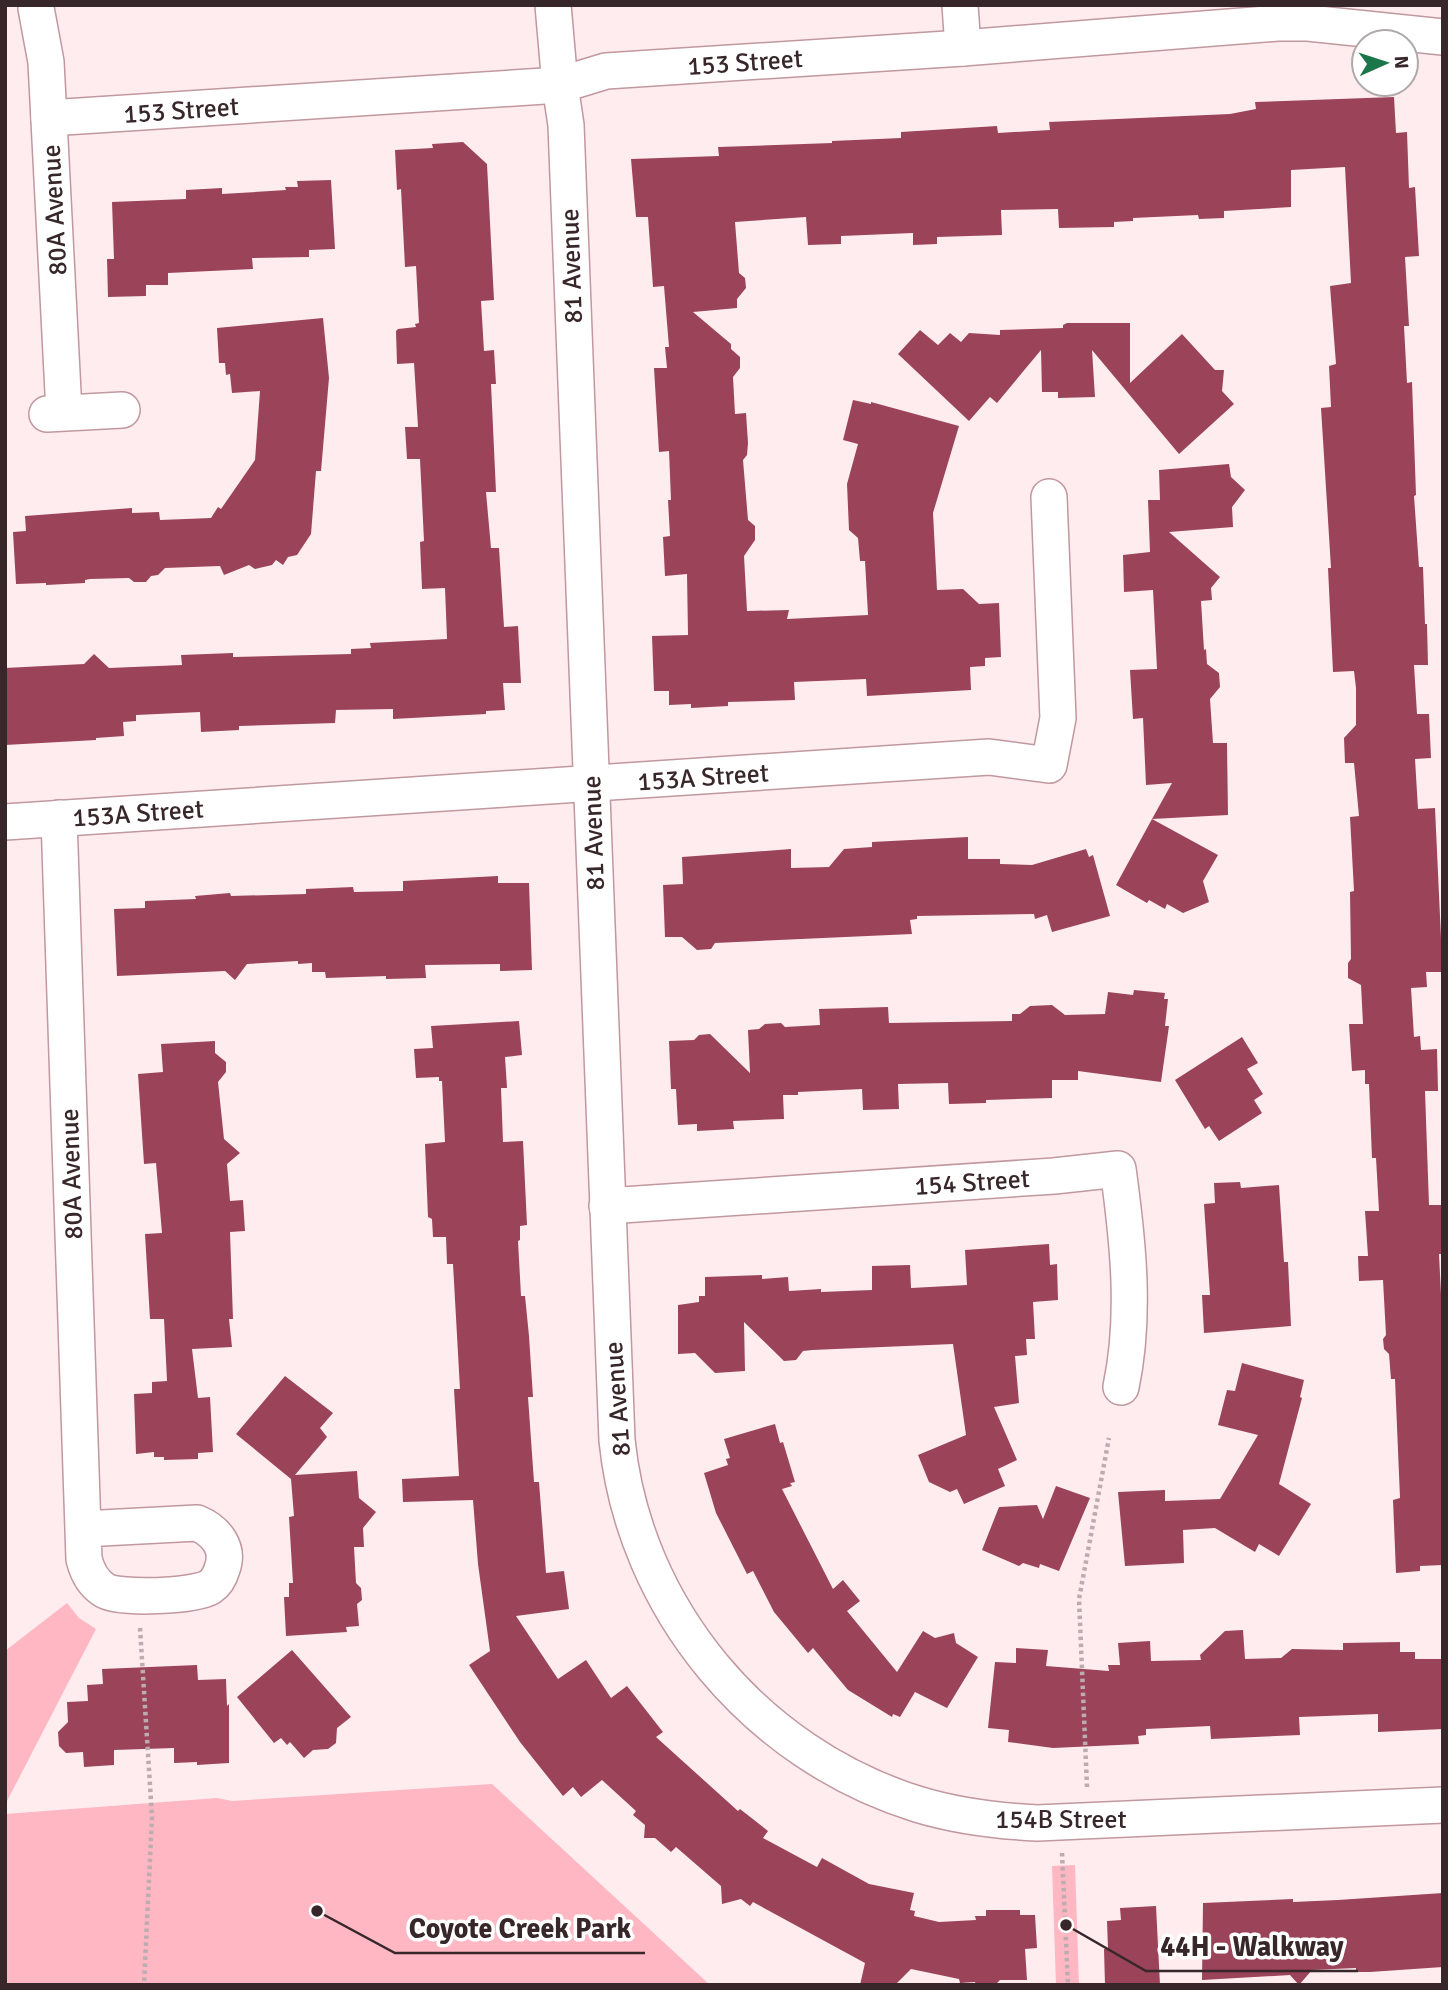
<svg xmlns="http://www.w3.org/2000/svg" width="1448" height="1990" viewBox="0 0 1448 1990" font-family="Signika,sans-serif">
	<style>
		.green { fill: #feb7c3 }
		.building { fill: #9b4459 }
		.lines { fill: none; stroke-linecap: round; stroke-linejoin: round }
		.minor-casing { stroke: #c1989f; stroke-width: 38 }
		.path { stroke: #bdacaf; stroke-width: 4.5; stroke-dasharray: 3.5 3.5; stroke-linecap: butt }
		.minor { stroke: #fff; stroke-width: 35 }
		.labels { text-anchor: middle; stroke-width: 7; stroke-linejoin: round; paint-order: stroke }
		.street-label { font-size: 26px; fill: #37272a; stroke: #fff }
		.leader { fill: none; stroke: #37272a; stroke-width: 2.5 }
		.callout-dot { fill: #37272a; stroke: #fff; stroke-width: 2.5 }
		.callout-label { font-size: 28px; text-anchor: middle; font-weight: bold; fill: #37272a; stroke: #fff; stroke-width: 7; stroke-linejoin: round; paint-order: stroke }
	</style>
	<rect width="100%" height="100%" fill="#feecef"/>
	<g class="green">
		<polygon points="67,1603 79,1618 96,1629 5,1805 5,1651"/>
		<polygon points="492,1784 710,1985 5,1985 5,1814 217,1798 232,1801"/>
		<polygon points="1075,1865 1079,1985 1056,1985 1052,1866"/>
	</g>
	<g class="building">
		<polygon points="1394,97 1396,133 1407,132 1409,188 1415,187 1419,256 1405,257 1409,326 1404,326 1407,383 1412,382 1416,495 1414,496 1419,567 1423,567 1425,624 1427,624 1428,665 1414,665 1417,714 1429,714 1431,758 1415,759 1418,809 1435,808 1441,938 1443,938 1443,972 1426,972 1427,987 1411,988 1414,1037 1420,1036 1421,1050 1437,1049 1438,1091 1425,1091 1429,1205 1443,1205 1443,1254 1439,1254 1443,1334 1443,1565 1420,1566 1420,1571 1396,1573 1393,1500 1400,1498 1395,1379 1391,1379 1389,1354 1384,1349 1383,1339 1386,1335 1383,1280 1359,1281 1358,1256 1368,1256 1365,1211 1379,1211 1376,1158 1372,1158 1369,1084 1365,1084 1365,1070 1352,1071 1349,1024 1363,1024 1361,985 1348,978 1348,963 1351,959 1350,892 1354,891 1350,817 1359,816 1354,763 1345,763 1344,738 1356,725 1356,688 1354,671 1333,672 1328,568 1331,568 1321,408 1331,407 1329,366 1336,364 1330,286 1351,283 1345,167 1291,170 1291,207 1224,211 1224,218 1199,219 1198,215 1133,218 1133,221 1114,222 1114,227 1059,228 1058,209 1001,210 1002,235 937,237 937,244 913,245 913,233 841,236 841,244 808,245 806,217 735,222 739,273 745,278 746,288 737,299 737,308 693,312 731,344 731,349 740,357 740,368 733,377 735,414 746,413 748,443 747,455 743,460 748,520 755,526 755,540 744,556 747,611 789,610 787,619 868,615 865,561 860,561 858,538 849,530 847,484 858,444 843,440 853,400 871,404 871,402 959,426 933,513 937,590 963,589 979,604 999,603 1001,657 985,658 985,666 970,667 971,690 867,696 866,679 794,682 795,700 728,702 728,706 691,708 691,704 669,705 669,691 654,691 652,636 688,635 687,574 665,576 663,537 670,536 668,500 671,500 669,451 659,452 654,368 667,368 665,347 669,347 664,286 653,287 648,217 636,217 631,159 719,156 718,147 832,143 832,141 901,138 901,132 997,126 998,133 1050,130 1049,122 1230,114 1256,109 1255,102"/>
		<polygon points="463,142 487,164 494,300 481,301 484,351 494,350 496,384 491,384 496,492 486,492 491,548 499,548 504,627 518,626 521,683 503,683 505,710 486,711 486,714 393,719 393,709 336,710 335,723 239,726 239,730 201,732 200,712 136,715 136,721 123,722 124,736 96,738 96,740 5,745 5,668 84,664 94,654 109,668 182,665 181,655 233,653 233,657 351,654 351,649 371,648 370,643 447,639 445,588 422,589 420,542 424,541 420,459 407,459 405,427 418,427 414,363 397,364 396,331 398,329 416,327 415,324 419,323 416,266 405,267 401,189 397,190 395,150 433,148 432,144"/>
		<polygon points="331,180 335,249 309,250 309,257 252,258 253,269 168,273 168,285 146,285 146,296 108,297 107,259 114,259 112,202 186,199 186,190 222,188 222,194 286,190 285,187 298,187 297,181"/>
		<polygon points="323,318 329,378 321,471 316,471 311,534 297,555 288,557 283,565 276,560 272,565 255,569 249,565 224,575 220,566 165,568 158,575 151,576 146,582 134,582 129,578 90,579 85,580 85,583 46,585 46,583 16,584 13,532 26,531 25,516 132,508 132,513 159,512 160,520 211,518 218,507 221,509 255,460 260,391 232,393 230,374 226,375 225,363 219,363 217,328"/>
		<polygon points="1067,323 1130,323 1130,383 1182,334 1215,370 1224,370 1222,391 1234,404 1179,454 1092,350 1095,397 1058,398 1058,392 1042,392 1041,350 997,403 990,397 969,421 898,354 920,330 938,345 950,333 961,342 969,333 1000,335 1000,330 1063,328 1063,325"/>
		<polygon points="1229,464 1231,477 1245,490 1232,507 1233,527 1169,532 1220,577 1211,588 1212,600 1201,601 1204,650 1206,649 1207,664 1219,673 1220,687 1210,699 1213,743 1227,743 1228,815 1152,819 1172,783 1146,785 1143,718 1133,719 1130,670 1157,669 1153,590 1124,592 1123,555 1150,552 1148,500 1160,500 1159,470"/>
		<polygon points="1152,819 1218,855 1203,881 1209,902 1183,913 1167,904 1165,909 1149,900 1147,903 1116,885"/>
		<polygon points="968,837 968,859 1000,859 1000,864 1032,865 1086,849 1089,857 1093,855 1110,916 1052,932 1047,915 1035,919 1034,914 917,916 917,919 910,920 912,934 715,943 711,949 697,950 682,937 665,937 663,885 683,884 682,857 791,849 791,868 829,867 844,849 872,847 872,842"/>
		<polygon points="498,876 498,883 529,883 532,970 500,971 500,964 425,965 426,978 386,979 386,976 326,978 325,972 312,972 312,963 298,964 298,961 247,964 235,980 225,971 117,976 114,909 145,908 145,901 196,899 195,896 230,893 231,896 306,894 306,889 353,887 354,892 403,891 403,881"/>
		<polygon points="1134,990 1165,993 1164,999 1168,999 1165,1026 1169,1026 1161,1082 1078,1071 1078,1080 1052,1080 1052,1098 986,1100 986,1103 949,1104 948,1083 898,1084 899,1109 863,1110 862,1089 798,1092 798,1095 783,1095 784,1119 733,1121 734,1129 697,1131 697,1124 678,1125 676,1089 671,1089 669,1041 694,1040 699,1035 710,1034 750,1073 748,1030 759,1029 765,1024 781,1023 785,1027 820,1025 819,1009 888,1007 889,1023 1012,1021 1012,1014 1020,1014 1030,1006 1052,1005 1065,1015 1105,1014 1108,992 1133,995"/>
		<polygon points="519,1021 522,1055 505,1057 507,1088 501,1088 503,1142 523,1141 527,1225 520,1226 520,1240 518,1241 521,1296 525,1296 529,1336 533,1397 528,1397 534,1482 539,1482 546,1573 564,1571 569,1609 516,1616 558,1679 586,1660 611,1698 627,1686 663,1732 656,1737 738,1811 740,1809 768,1831 763,1838 817,1867 822,1858 869,1884 914,1893 910,1910 915,1911 914,1916 939,1922 976,1920 975,1916 986,1916 986,1910 1020,1910 1020,1915 1035,1915 1037,1948 1025,1949 1027,1980 1000,1980 995,1985 976,1985 975,1982 960,1983 959,1979 911,1969 895,1985 860,1985 865,1963 753,1902 750,1906 741,1899 722,1904 721,1886 676,1847 671,1852 655,1838 644,1838 645,1825 633,1815 636,1811 602,1780 581,1797 573,1787 563,1796 520,1742 469,1665 490,1651 478,1564 473,1500 403,1502 402,1479 459,1476 454,1389 460,1389 453,1264 447,1264 446,1237 433,1237 432,1219 428,1217 425,1144 445,1142 442,1081 439,1081 439,1077 416,1078 414,1049 433,1048 431,1026"/>
		<polygon points="1242,1037 1258,1063 1247,1069 1263,1094 1254,1100 1262,1113 1219,1141 1209,1126 1205,1129 1175,1080"/>
		<polygon points="215,1041 215,1053 226,1062 226,1072 218,1082 224,1139 240,1153 227,1164 230,1201 243,1200 245,1231 230,1232 233,1319 229,1319 232,1347 192,1349 198,1398 210,1397 213,1452 198,1453 198,1459 164,1460 164,1457 154,1457 154,1452 136,1454 134,1394 152,1393 152,1382 167,1381 164,1319 150,1319 145,1234 162,1233 156,1163 144,1164 138,1074 163,1072 161,1044"/>
		<polygon points="1240,1182 1241,1188 1279,1185 1284,1262 1288,1262 1291,1326 1204,1333 1202,1295 1210,1295 1204,1204 1215,1203 1214,1183"/>
		<polygon points="1049,1244 1050,1265 1057,1264 1058,1300 1033,1302 1035,1339 1026,1339 1027,1355 1015,1356 1019,1403 994,1407 1017,1460 998,1469 1005,1486 964,1504 957,1489 950,1492 929,1482 918,1455 966,1435 953,1344 812,1350 803,1351 796,1360 784,1361 744,1322 745,1371 715,1373 695,1353 678,1354 678,1305 699,1302 699,1296 705,1296 705,1277 762,1275 762,1279 788,1277 789,1291 821,1289 821,1292 872,1290 872,1266 910,1265 911,1288 967,1285 965,1250"/>
		<polygon points="1242,1363 1304,1380 1300,1397 1302,1398 1279,1484 1311,1504 1279,1556 1259,1544 1255,1552 1215,1528 1183,1530 1184,1563 1125,1566 1118,1492 1165,1490 1165,1501 1220,1499 1258,1435 1218,1425 1227,1390 1235,1391"/>
		<polygon points="285,1376 333,1413 320,1428 327,1437 295,1475 357,1471 359,1498 376,1512 363,1528 364,1547 354,1547 356,1583 361,1588 362,1600 357,1604 359,1626 346,1627 347,1632 286,1636 284,1597 289,1597 289,1583 293,1583 289,1517 294,1516 291,1479 236,1434"/>
		<polygon points="775,1424 780,1443 783,1442 795,1482 790,1483 792,1486 782,1489 833,1589 843,1580 860,1601 847,1611 897,1672 923,1631 935,1638 954,1633 956,1643 978,1657 947,1708 915,1692 900,1717 893,1714 892,1717 848,1690 813,1648 808,1653 774,1612 753,1571 747,1574 716,1513 704,1473 728,1465 726,1459 730,1458 724,1439"/>
		<polygon points="1056,1486 1090,1498 1059,1571 1040,1564 1039,1568 1023,1563 1019,1566 982,1550 999,1507 1037,1505 1043,1519"/>
		<polygon points="1243,1630 1245,1659 1281,1658 1292,1649 1343,1650 1343,1643 1400,1642 1400,1652 1415,1652 1415,1659 1443,1659 1443,1729 1378,1732 1378,1714 1299,1717 1300,1735 1211,1739 1210,1726 1146,1729 1146,1735 1138,1736 1139,1744 1053,1748 1008,1742 1009,1730 988,1728 995,1662 1016,1663 1016,1648 1048,1650 1046,1666 1109,1671 1108,1665 1120,1665 1118,1643 1150,1641 1151,1661 1201,1660 1200,1655 1225,1631"/>
		<polygon points="292,1650 351,1717 337,1728 336,1743 328,1749 313,1750 304,1758 290,1742 287,1745 281,1738 274,1743 237,1697"/>
		<polygon points="197,1665 198,1680 226,1679 227,1706 229,1704 229,1763 197,1765 197,1762 174,1763 174,1748 114,1750 114,1765 84,1767 83,1752 66,1753 59,1746 58,1732 68,1722 67,1702 88,1701 87,1685 103,1684 102,1669"/>
		<polygon points="1443,1893 1443,1967 1370,1972 1356,1972 1356,1968 1312,1970 1299,1985 1290,1975 1202,1980 1203,1903 1293,1899 1293,1902 1338,1900"/>
		<polygon points="1156,1906 1160,1985 1105,1985 1104,1949 1108,1949 1107,1921 1121,1920 1120,1908"/>
	</g>
	<g class="lines">
		<g class="minor-casing">
			<g id="minor">
				<path d="M553 5 560 85 566 125 617 1440C634 1609 756 1754 917 1804 956 1816 996 1821 1037 1823L1443 1805"/>
				<polyline points="960,5 963,48"/>
				<polyline points="36,8 46,62 64,412"/>
				<polyline points="49,118 560,85 606,71 963,48 1278,23 1308,23 1443,37"/>
				<polyline points="47,414 122,410"/>
				<path d="M59 818 84 1559C87 1571 93 1583 104 1590 120 1600 195 1596 210 1587 216 1583 220 1576 222 1569 230 1548 216 1531 197 1523L83 1529"/>
				<polyline points="5,822 989,757 1049,765 1058,718 1049,497"/>
				<path d="M607 1206 1054 1176 1118 1169C1128 1241 1136 1316 1121 1387"/>
			</g>
		</g>
		<g class="path">
			<polyline points="140,1628 152,1817 144,1985"/>
			<polyline points="1087,1787 1079,1599 1109,1438"/>
			<polyline points="1062,1853 1068,1985"/>
		</g>
		<use href="#minor" class="minor"/>
	</g>
	<g class="labels">
		<g class="street-label">
			<text transform="translate(745 62) rotate(-4)" y="9">153 Street</text>
			<text transform="translate(181 110) rotate(-4)" y="9">153 Street</text>
			<text transform="translate(54 210) rotate(-93)" y="9">80A Avenue</text>
			<text transform="translate(571 266) rotate(-92)" y="9">81 Avenue</text>
			<text transform="translate(703 777) rotate(-4)" y="9">153A Street</text>
			<text transform="translate(138 813) rotate(-4)" y="9">153A Street</text>
			<text transform="translate(593 833) rotate(-92)" y="9">81 Avenue</text>
			<text transform="translate(71 1174) rotate(-92)" y="9">80A Avenue</text>
			<text transform="translate(972 1182) rotate(-4)" y="9">154 Street</text>
			<text transform="translate(617 1399) rotate(-94)" y="9">81 Avenue</text>
			<text x="1061" y="1828">154B Street</text>
		</g>
	</g>
	<path class="leader" d="M317 1911L395 1953H645M1066 1925L1146 1971H1358"/>
	<g class="callout-dot">
		<circle cx="317" cy="1911" r="7"/>
		<circle cx="1066" cy="1925" r="7"/>
	</g>
	<g class="callout-label">
		<text x="520" y="1938">Coyote Creek Park</text>
		<text x="1252" y="1956">44H - Walkway</text>
	</g>
	<rect width="1448" height="1990" fill="none" stroke="#37272a" stroke-width="14"/>
	<g transform="translate(1385 63) rotate(87)"><circle r="33" fill="#ffffff" stroke="#afa9aa" stroke-width="2"/>
	<path d="M0-5L12 26L0 18L-12 26Z" fill="#1b764a"/>
	<text y="-10" font-size="19" font-weight="bold" text-anchor="middle" fill="#37272a">N</text>
	</g>
</svg>
